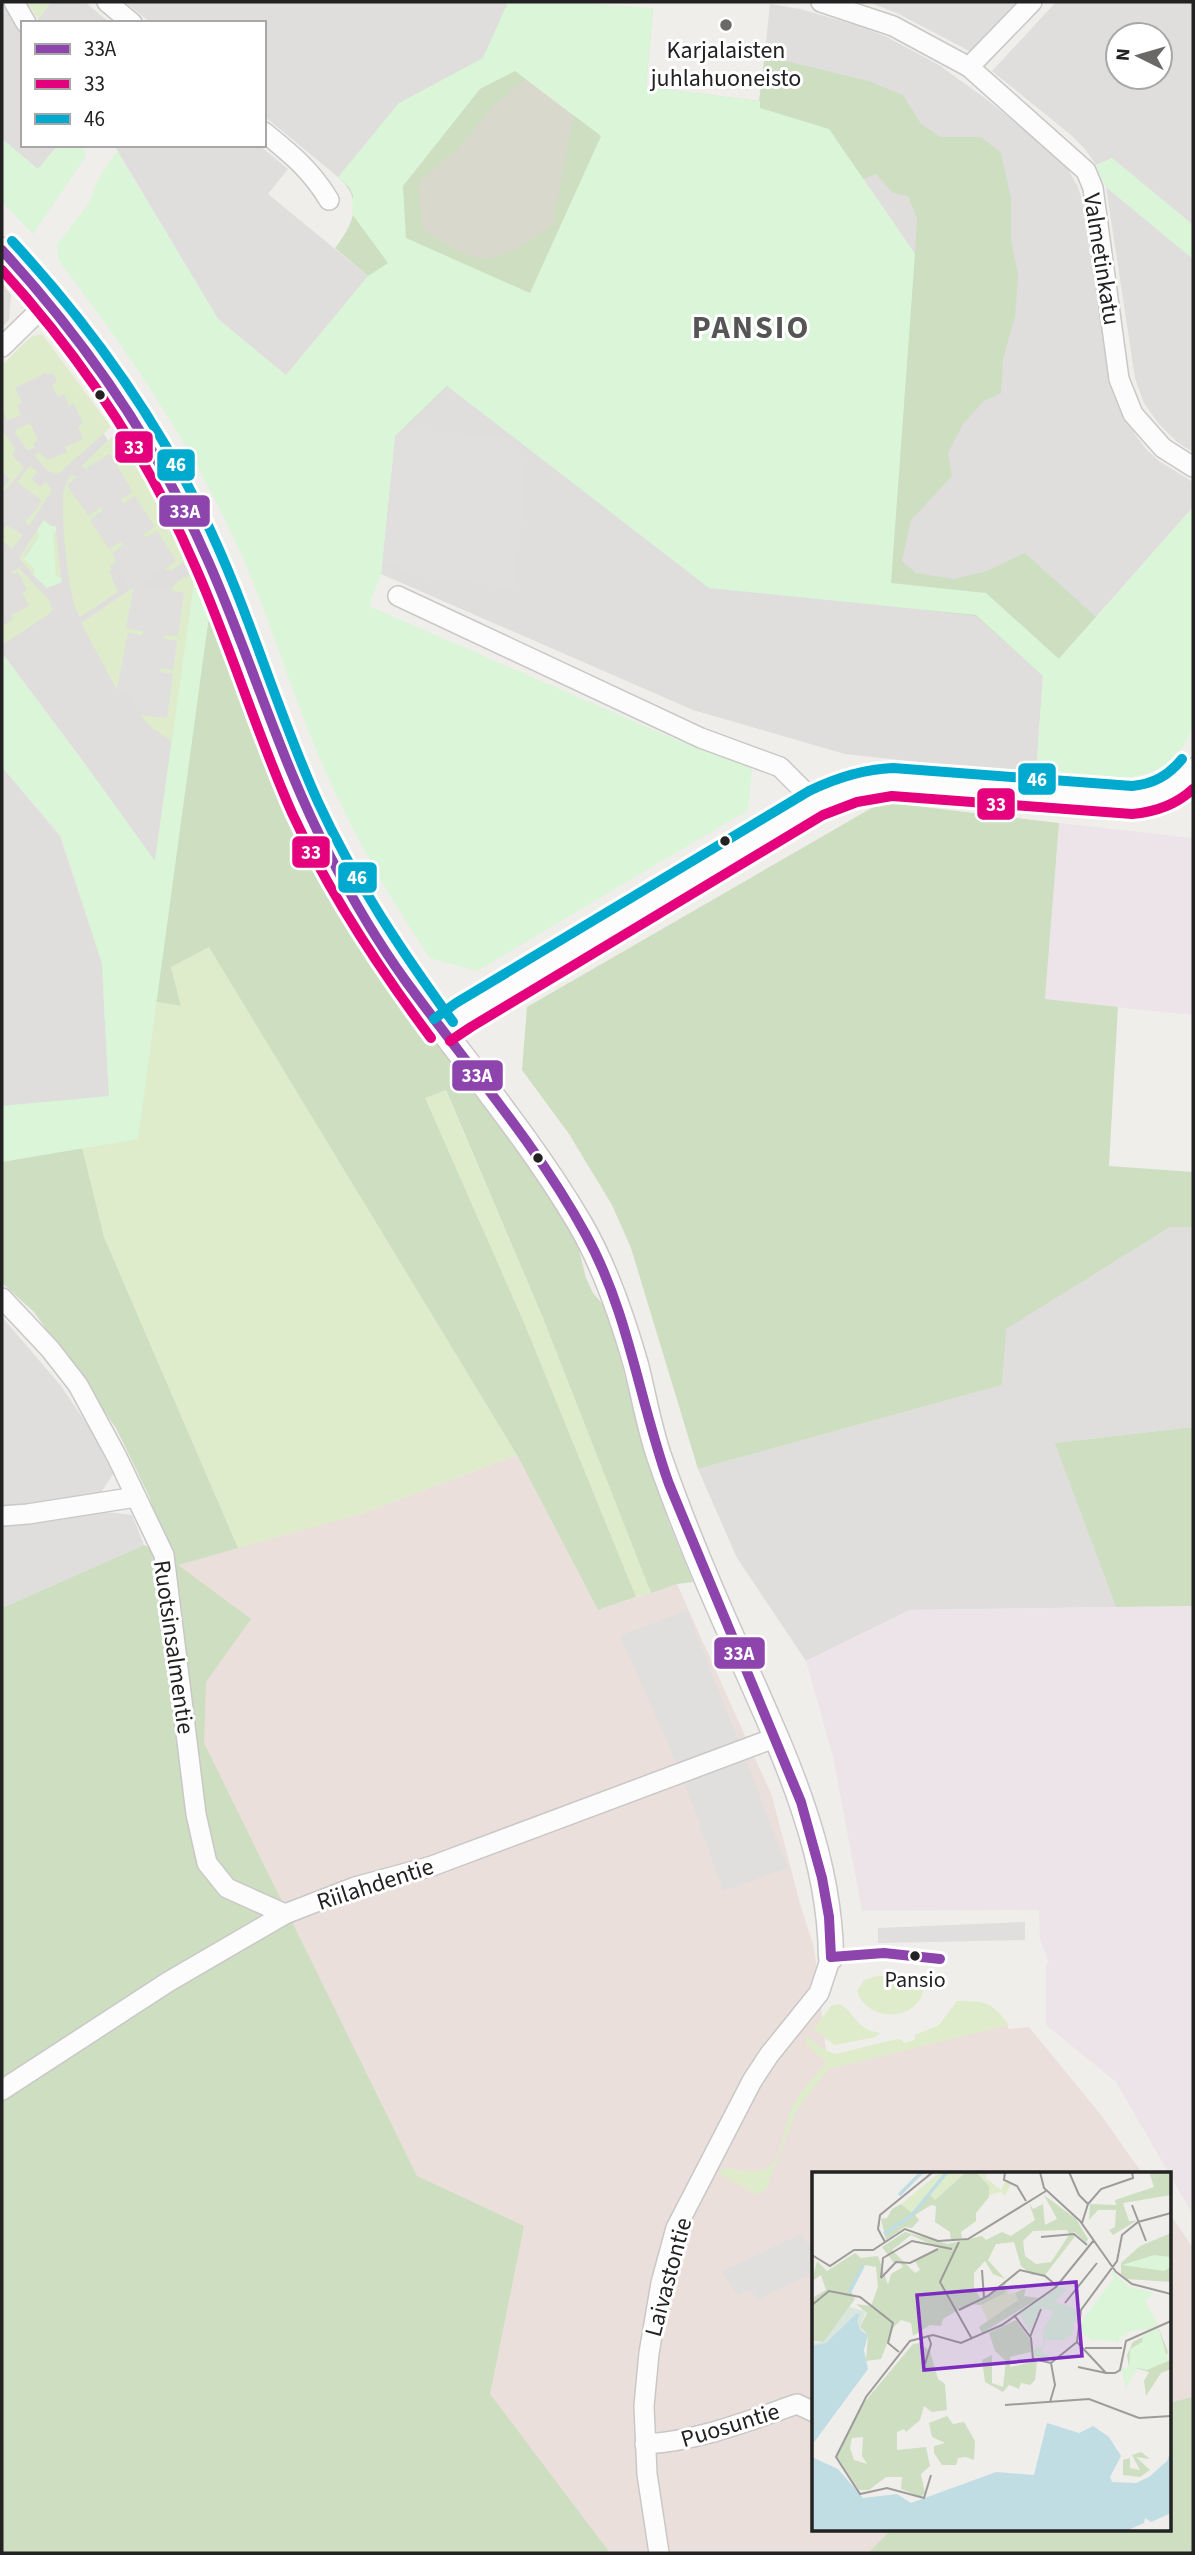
<svg xmlns="http://www.w3.org/2000/svg" width="1195" height="2555" viewBox="0 0 1195 2555" font-family="'Source Sans 3',sans-serif">
	<style>
		.residential { fill: #dfdedc; fill-rule: evenodd }
		.industrial { fill: #ede4ea }
		.military { fill: #eadfdb }
		.construction { fill: #d9d8cd }
		.grass { fill: #deeccb }
		.forest { fill: #cddec1; fill-rule: evenodd }
		.park { fill: #daf5d8; fill-rule: evenodd }
		.parking { fill: #e0dfde }
		.lines { fill: none; stroke-linecap: round; stroke-linejoin: round }
		.minor-casing { stroke: #c9c8c7; stroke-width: 22 }
		.tertiary-casing { stroke: #c9c8c7; stroke-width: 27 }
		.minor { stroke: #fdfcfc; stroke-width: 19 }
		.tertiary { stroke: #fdfcfc; stroke-width: 24 }
		.bus-1-casing { stroke: #fff; stroke-width: 16 }
		.bus-2-casing { stroke: #fff; stroke-width: 16 }
		.bus-3-casing { stroke: #fff; stroke-width: 16 }
		.bus-1 { stroke: #8e44ad; stroke-width: 10 }
		.bus-2 { stroke: #e5007d; stroke-width: 10 }
		.bus-3 { stroke: #00a9ce; stroke-width: 10 }
		.poi-dot { fill: #6a6968; stroke: #fff; stroke-width: 2.5 }
		.bus-dot { fill: #222; stroke: #fff; stroke-width: 2.5 }
		.labels { text-anchor: middle; stroke-width: 6; stroke-linejoin: round; paint-order: stroke }
		.bus-label { font-size: 22px; fill: #222; stroke: #fff }
		.poi-label { font-size: 24px; fill: #222; stroke: #fff }
		.street-label { font-size: 24px; fill: #222; stroke: #fff }
		.district-label { font-size: 32px; font-weight: bold; letter-spacing: 2px; fill: #555; stroke: #fff }
		.inset-river { fill: none; stroke: #bfdde3; stroke-width: 3.5 }
		.inset-road { fill: none; stroke: #9e9c9b; stroke-width: 2 }
		.view { fill: #7b2cbf; fill-opacity: 0.15; stroke: #7b2cbf; stroke-width: 3.5 }
		.inset-edge { fill: none; stroke: #222; stroke-width: 3.5 }
		.line-badge { stroke: #fff; stroke-width: 2.5 }
		.badge-label { font-size: 19px; text-anchor: middle; font-weight: bold; fill: #fff }
	</style>
	<rect width="100%" height="100%" fill="#f0eeeb"/>
	<g class="residential">
		<polygon points="52,2 85,2 110,23 40,23 38,19"/>
		<polygon points="125,2 508,2 483,58 399,103 338,177 264,116 264,23 151,23"/>
		<polygon points="868,2 1021,2 971,52 897,13"/>
		<path d="M1056 2H1193V225L1112 158 1096 165 1085 149 1071 135 992 71ZM1118 35H1160V77H1118Z"/>
		<polygon points="2,4 23,38 23,145 58,145 38,169 2,139"/>
		<polygon points="770,4 800,9 859,26 887,37 939,65 986,99 1055,155 1066,166 1078,187 1085,210 1107,368 1113,394 1124,419 1146,449 1159,461 1193,482 1193,507 1059,659 986,593 891,583 915,254 829,129 759,107"/>
		<polygon points="114,145 259,145 288,169 268,194 368,276 286,376 218,319"/>
		<polygon points="1106,187 1193,259 1193,452 1177,442 1159,424 1144,403 1135,378"/>
		<polygon points="2,283 11,295 9,320 2,327"/>
		<polygon points="29,341 68,376 184,563 194,583 155,862 88,768 2,653 2,367"/>
		<polygon points="447,385 709,587 976,615 1043,676 1036,775 845,754 693,710 381,574 395,436"/>
		<polygon points="2,767 60,836 102,964 109,1097 2,1106"/>
		<polygon points="1170,1227 1193,1227 1193,1427 1056,1443 1116,1607 910,1610 806,1661 737,1558 698,1469 1002,1385 1005,1329"/>
		<polygon points="2,1317 61,1386 90,1429 113,1474 102,1491 107,1512 132,1515 144,1545 2,1608"/>
	</g>
	<g class="industrial">
		<polygon points="1059,823 1193,838 1193,1015 1045,1000"/>
		<polygon points="1193,1606 1193,2215 1116,2082 1046,2025 1046,1964 1049,1964 1040,1939 1039,1910 862,1911 833,1757 806,1661 910,1610"/>
	</g>
	<polygon class="military" points="517,1455 598,1610 677,1584 772,1796 800,1904 814,1947 828,2068 998,2027 1007,2025 1009,2029 1029,2027 1101,2115 1142,2173 814,2174 814,2529 1169,2529 1169,2213 1193,2248 1193,2553 2,2553 2,1636 139,1575 363,1513"/>
	<polygon class="construction" points="515,71 601,136 530,293 406,238 403,186"/>
	<g class="grass">
		<polygon points="27,2 52,2 38,19"/>
		<polygon points="42,334 111,427 58,474 48,471 34,455 40,452 47,460 67,452 65,447 83,439 78,426 83,423 74,404 69,406 64,394 58,397 52,385 57,382 53,373 48,375 46,373 15,388 22,403 17,406 21,415 7,421 2,407 2,365 32,336"/>
		<polygon points="30,423 38,440 33,443 35,448 27,450 15,433 17,429"/>
		<polygon points="124,429 190,550 189,558 171,571 164,569 175,562 142,534 154,526 135,497 123,504 120,499 132,491 110,454 85,469 82,466 108,440"/>
		<polygon points="2,430 16,450 12,455 24,468 4,492 2,490 10,479 2,472"/>
		<polygon points="30,466 37,472 32,479 40,487 46,482 52,490 29,526 25,522 42,501 17,482"/>
		<path d="M71 475 78 477 67 485 88 515 101 507 104 511 109 548 122 541 124 546 117 562 110 565 112 569 109 571 118 592 80 617C67 598 62 521 63 495 64 487 67 481 71 475Z"/>
		<polygon points="7,525 23,535 12,549 3,541 5,536 2,531"/>
		<polygon points="37,530 39,536 25,555 25,559 35,570 33,575 19,558"/>
		<polygon points="56,531 61,578 55,576 53,534"/>
		<polygon points="19,568 49,600 52,610 49,614 2,645 2,626 13,620 11,615 29,606 22,593 27,590 18,572 12,574 11,572"/>
		<polygon points="190,575 194,583 172,742 150,726 140,715 167,718 172,674 159,672 159,668 173,669 177,641 163,639 164,635 178,636 184,593 172,591 171,589 178,581"/>
		<polygon points="131,589 134,590 126,628 143,631 142,636 128,633 117,690 81,623"/>
		<polygon points="209,946 517,1455 363,1513 238,1548 104,1237 82,1147 2,1106 109,1097 104,993 181,1006 171,967"/>
		<polygon points="445,1089 543,1318 651,1593 636,1597 525,1325 424,1098"/>
		<path d="M877 1976 916 1978 924 1989C917 2022 867 2023 857 1991L864 1980Z"/>
		<path d="M957 2001C985 2001 991 2001 1009 2025L828 2069 797 2110 766 2189 758 2195 719 2174 724 2167C787 2183 775 2153 791 2110 798 2092 815 2077 826 2062L806 2045V2036L825 2050 835 2054 897 2039 902 2040 904 2043 915 2040V2035L939 2025Z"/>
		<path d="M839 2004C856 2012 854 2029 880 2033L876 2037 835 2045 813 2029 831 2006Z"/>
	</g>
	<g class="forest">
		<path d="M508 2H569L597 5 562 106 525 79 494 105 457 150 418 182 423 229C436 239 470 260 486 259 506 258 538 236 553 224L574 115 619 20 630 14 653 8 646 87 759 101 765 56 868 81 903 95 921 124 941 137H981L1001 153 1011 199V240L1018 275 1015 317 1003 359 1001 393 984 401 963 424 948 453 952 476 911 520 902 561 916 573 954 579 987 571 1025 553 1096 617 1043 676 976 616 926 610 566 477 448 386 395 436 286 376 368 276 335 248C353 225 365 200 338 177L399 103 483 58ZM876 174 893 193 908 196 917 219 915 254 849 175 863 179Z"/>
		<polygon points="209,616 279,787 311,850 356,929 431,1035 490,1110 561,1212 576,1238 586,1278 593,1293 606,1308 650,1466 669,1523 693,1582 677,1584 651,1593 543,1318 446,1090 425,1098 525,1325 636,1597 598,1610 517,1455 209,947 171,967 181,1006 104,993 102,964 61,836 34,804 155,862 183,790"/>
		<polygon points="882,802 1059,823 1045,999 1118,1007 1109,1166 1193,1172 1193,1227 1170,1227 1006,1329 1002,1385 698,1469 631,1248 612,1205 569,1134 522,1070 527,1007"/>
		<polygon points="2,1108 82,1147 104,1237 238,1548 178,1565 251,1619 206,1682 204,1743 417,2176 524,2226 490,2394 610,2553 2,2553 2,1608 144,1545 169,1557 149,1496 116,1428 34,1312 2,1283"/>
		<polygon points="1193,1427 1193,1606 1116,1607 1055,1443"/>
		<polygon points="1193,2397 1193,2553 868,2553 892,2529 1169,2529 1169,2403"/>
	</g>
	<g class="park">
		<path d="M508 2H569L653 8 646 87 760 101V108L829 129 915 254 891 583 986 593 1059 659 1193 507V723C1175 796 1092 777 1036 775L1043 676 976 615 709 588 447 386 395 436 381 574 369 606 679 741 752 768 748 810 477 971 430 958C386 893 348 825 318 754 290 689 271 621 242 556 193 447 132 356 59 261L57 245 89 203 98 179 117 151 218 319 286 375 368 276 388 263 352 214 353 195 349 187 338 177 399 103 483 58ZM515 71 601 136 530 293 406 238 403 186 480 89Z"/>
		<polygon points="2,139 38,169 58,145 82,145 86,156 33,234 2,202"/>
		<polygon points="1112,158 1193,225 1193,259 1106,187 1096,165"/>
		<polygon points="44,520 51,526 56,526 56,531 53,534 56,576 61,578 62,582 47,588 33,575 35,570 24,559 39,536 37,530"/>
		<polygon points="194,583 209,616 138,1139 2,1162 2,1106 109,1096 102,964 61,836 2,767 2,653 88,768 155,861"/>
	</g>
	<g class="parking">
		<polygon points="403,429 513,438 512,454 527,456 515,589 481,583 414,576 392,564 383,563 396,437"/>
		<polygon points="109,454 132,492 120,500 123,504 135,496 154,527 142,535 145,538 157,531 176,561 138,585 184,593 178,636 164,635 163,639 177,641 173,670 160,668 159,672 173,674 167,718 141,714 130,698 129,692 117,690 128,633 142,636 143,631 126,628 133,590 127,585 112,553 124,545 121,541 109,549 90,520 103,510 101,507 89,515 67,486 85,469"/>
		<polygon points="17,482 42,501 18,532 3,523 2,524 2,490 5,492"/>
		<polygon points="687,1610 788,1868 723,1891 681,1773 620,1636"/>
		<polygon points="1025,1922 1025,1940 878,1943 878,1928"/>
		<polygon points="801,2234 810,2246 813,2245 813,2273 757,2300 750,2289 738,2296 721,2272"/>
	</g>
	<g class="lines">
		<g class="minor-casing">
			<g id="minor">
				<polyline points="14,2 26,23"/>
				<polyline points="107,2 132,23"/>
				<polyline points="821,2 893,26 969,67 1086,171 1093,188 1119,379 1133,414 1163,448 1193,467"/>
				<polyline points="969,67 1032,2"/>
				<path d="M264 132C291 154 311 170 329 200"/>
				<polyline points="2,347 48,302"/>
				<polyline points="398,596 701,738 780,767 816,803"/>
				<path d="M442 1030 463 1015 816 803C842 791 863 783 892 782L1132 800C1158 798 1177 790 1193 768"/>
				<polyline points="2,1298 50,1349 78,1385 117,1457 164,1555 196,1814 207,1863 227,1888 285,1914"/>
				<polyline points="2,1516 28,1514 136,1497"/>
				<polyline points="2,2090 168,1982 285,1914 355,1887 432,1866 777,1737"/>
				<path d="M645 2444C698 2441 748 2421 797 2404L814 2412"/>
				<polyline points="659,2553 647,2474 644,2406 649,2353 661,2283 676,2228 752,2081 769,2055 819,1993 831,1957"/>
			</g>
		</g>
		<g class="tertiary-casing">
			<path id="tertiary" d="M2 250C88 339 159 448 209 562 248 653 276 750 321 839 345 887 373 936 405 980 463 1060 528 1136 579 1222 605 1266 622 1316 636 1365 644 1396 649 1428 660 1459 683 1525 711 1591 740 1655 783 1752 830 1850 831 1957"/>
		</g>
		<use href="#minor" class="minor"/>
		<use href="#tertiary" class="tertiary"/>
		<g class="bus-1-casing">
			<g id="bus-1">
				<path d="M2 250C87 343 159 447 209 563 252 661 281 763 331 858 353 900 377 941 405 980 466 1064 536 1143 586 1235 629 1313 639 1401 669 1484L801 1802 822 1878 829 1917 831 1957"/>
				<polyline points="831,1957 884,1953 940,1959"/>
			</g>
		</g>
		<g class="bus-2-casing">
			<g id="bus-2">
				<path d="M2 270C82 358 148 457 195 566 231 647 256 732 292 813 329 893 378 967 431 1038"/>
				<path d="M450 1041 471 1027 823 815 857 802 892 796 1132 814C1156 812 1176 805 1193 789"/>
			</g>
		</g>
		<g class="bus-3-casing">
			<g id="bus-3">
				<path d="M12 241C88 323 152 412 202 513 248 606 275 707 318 802 354 880 402 952 453 1022"/>
				<path d="M434 1019 456 1003 809 791C836 778 863 769 893 768L1132 786C1153 784 1168 776 1182 759"/>
			</g>
		</g>
		<use href="#bus-1" class="bus-1"/>
		<use href="#bus-2" class="bus-2"/>
		<use href="#bus-3" class="bus-3"/>
	</g>
	<circle class="poi-dot" cx="726" cy="25" r="7"/>
	<g class="bus-dot">
		<circle cx="100" cy="395" r="6"/>
		<circle cx="725" cy="841" r="6"/>
		<circle cx="538" cy="1158" r="6"/>
		<circle cx="915" cy="1956" r="6"/>
	</g>
	<g class="labels">
		<g class="bus-label">
			<text x="915" y="1987">Pansio</text>
		</g>
		<g class="poi-label">
			<text x="726" y="58">Karjalaisten<tspan x="726" dy="28">juhlahuoneisto</tspan></text>
		</g>
		<g class="street-label">
			<text transform="translate(1102 259) rotate(81)" y="8">Valmetinkatu</text>
			<text transform="translate(174 1647) rotate(82)" y="8">Ruotsinsalmentie</text>
			<text transform="translate(375 1884) rotate(-18)" y="8">Riilahdentie</text>
			<text transform="translate(668 2277) rotate(-75)" y="8">Laivastontie</text>
			<text transform="translate(730 2425) rotate(-17)" y="8">Puosuntie</text>
		</g>
		<g class="district-label">
			<text x="751" y="338">PANSIO</text>
		</g>
	</g>
	<g transform="translate(812 2172)">
		<rect width="359" height="359" fill="#f0eeeb"/>
		<path d="M128 0H154L123 28 117 23 100 43 89 32ZM164 0H175L174 6 189 18 193 10 199 12 193 24 189 20 174 24 177 14ZM195 115 196 122 203 121 206 128 176 150 169 133Z" fill="#deeccb"/>
		<path d="M154 0H164L177 14V25L164 41V49L149 60 150 66 139 68 138 60 123 50 124 34 119 33 103 43 107 48 100 56 93 55 74 68 69 47 75 46 80 37 89 32 101 42 117 22 123 28ZM337 0H359V23L311 31 317 49H324L301 63 297 58 303 55 304 38H286L277 48 278 32 304 33 303 28 342 15ZM232 23 264 47 276 67 274 71 263 60 257 62 255 58 221 59 211 69 213 84 224 92 239 90 257 63H264L233 103H220L209 94 202 70 184 72 176 88 193 107 181 102 173 89 162 101V115L169 128 194 108 193 121 169 133 157 132 131 147 129 154 118 153 101 164 99 151 89 148 81 156 69 187 54 189 56 163 48 155 55 141 44 132 59 134 66 115 64 95 53 93 39 119 43 127 12 170 0 169V126L14 118 9 103 0 109 5 89 15 99 43 81 49 86 66 84 76 113 79 102 91 95 87 89 82 91 70 75 93 60 136 72 170 64 174 68 190 60 199 64 223 48 217 31 221 37 231 32 233 53 245 47ZM99 63 127 76 103 89 108 98 103 101 80 78ZM359 61V110L315 107 309 102V91L328 74ZM214 116 212 124 227 126 170 161 167 155 206 128 203 121ZM204 148 219 169V180L198 185V195L225 189 223 208 218 213 209 211 207 217 197 213 191 220 173 210 170 188 180 183V211L191 215 194 189 183 179 177 161ZM347 157 356 180 350 191 359 188V197L349 201 334 224 332 209 337 200 323 196 314 216 310 196H317L315 183 321 170ZM107 171 118 179 126 207 133 212 135 238 120 240 112 234 108 248 94 260 92 257 85 260V278L114 275 118 294 109 302 113 321 109 325 89 317 90 305H74L57 318H47L25 285 50 233 101 172ZM51 265 50 284 55 292 42 288 38 276 40 266ZM135 244 141 252 152 250 163 269 162 288 154 285 146 286 144 293H130L122 281V274L133 271 120 265 117 251ZM329 280 338 287 324 285 338 298 328 305 311 303V288L318 286V296L328 298 320 283Z" fill="#cddec1" fill-rule="evenodd"/>
		<path d="M37 135 54 139 48 155 51 160 0 190V171L12 170Z" fill="#d9e6dd"/>
		<path d="M342 83 359 85V95L352 99 310 93ZM298 97 316 114 342 121 333 129 347 155 315 160 306 169V175L304 169 281 168 278 174 280 168 269 161V150L302 106ZM249 114 255 118 242 130 260 135 267 141V150H262L260 162 253 168H233L232 174 229 179 240 187H224L221 178 231 174V157L242 139 228 136 218 160 207 141ZM347 157 356 189 335 198 325 196 314 216 310 196H317L318 177 330 170 331 163Z" fill="#daf5d8"/>
		<path d="M44 142H48L45 148 48 158 56 163 52 178 56 197 0 273V174L14 171ZM235 251 267 261 281 254 297 265 309 284 298 305 300 310 324 311 337 305 355 289 359 279V341L339 350 333 346 332 351 316 358 322 359H0V285L26 297 51 326 85 322 99 331 184 300 222 303Z" fill="#bfdde3"/>
		<path class="inset-river" d="M87 23 110 0M72 62 100 43 135 0M37 121 51 94"/>
		<path class="inset-road" d="M193 0 192 8 205 14 214 29M228 0 232 16 268 49 304 100M257 0 267 23 276 32M320 33 334 69M270 51 276 32 289 17 321 6 320 0M229 65 262 62 275 73M73 70 66 57 68 43 121 0M147 70 128 110 160 167M0 83 18 94 42 78H61L93 57 126 69 156 67 234 19M170 98 172 126M303 99 320 112 359 122M69 106 71 86 100 69 140 77M69 106 84 90 98 91 126 77M253 131 285 91M0 133 17 119 48 125 81 151 76 171 87 180M147 138 176 124 208 98 233 104 245 114M202 143 219 166 221 187 239 191M218 165 229 137M265 170 294 201H303L308 198 314 169 359 149M273 176H310M113 192 119 172 116 163M266 195 294 201M238 230 243 213 239 191 265 170 269 138 305 89 310 63 326 50 359 41M193 233 277 227 327 246 359 244M119 303 112 326 75 316 48 322 24 285 54 225 98 169 121 163 149 171 190 153 244 115 282 68"/>
		<path class="view" d="M264 110 270 184 112 198 105 123Z"/>
		<rect width="359" height="359" class="inset-edge"/>
	</g>
	<g class="line-badge">
		<rect x="114" y="430" width="40" height="34" rx="7" fill="#e5007d"/>
		<rect x="156" y="448" width="40" height="34" rx="7" fill="#00a9ce"/>
		<rect x="158" y="494" width="53" height="34" rx="7" fill="#8e44ad"/>
		<rect x="1017" y="762" width="40" height="34" rx="7" fill="#00a9ce"/>
		<rect x="976" y="787" width="40" height="34" rx="7" fill="#e5007d"/>
		<rect x="291" y="835" width="40" height="34" rx="7" fill="#e5007d"/>
		<rect x="337" y="861" width="41" height="33" rx="7" fill="#00a9ce"/>
		<rect x="451" y="1059" width="53" height="33" rx="7" fill="#8e44ad"/>
		<rect x="713" y="1636" width="53" height="34" rx="7" fill="#8e44ad"/>
	</g>
	<g class="badge-label">
		<text x="134" y="454">33</text>
		<text x="176" y="471">46</text>
		<text x="185" y="518">33A</text>
		<text x="1037" y="786">46</text>
		<text x="996" y="811">33</text>
		<text x="311" y="859">33</text>
		<text x="357" y="884">46</text>
		<text x="477" y="1082">33A</text>
		<text x="739" y="1660">33A</text>
	</g>
	<rect width="1195" height="2555" fill="none" stroke="#222222" stroke-width="7"/>
	<rect x="21" y="21" width="245" height="126" fill="#ffffff" stroke="#a7a7a7" stroke-width="2"/>
	<rect x="35" y="44" width="35" height="10" fill="#8e44ad" stroke="#a7a7a7" stroke-width="2"/>
	<text x="84" y="56" font-size="21" fill="#222222">33A</text>
	<rect x="35" y="79" width="35" height="10" fill="#e5007d" stroke="#a7a7a7" stroke-width="2"/>
	<text x="84" y="91" font-size="21" fill="#222222">33</text>
	<rect x="35" y="114" width="35" height="10" fill="#00a9ce" stroke="#a7a7a7" stroke-width="2"/>
	<text x="84" y="126" font-size="21" fill="#222222">46</text>
	<g transform="translate(1139 56) rotate(275)"><circle r="33" fill="#ffffff" stroke="#a7a7a7" stroke-width="2"/>
	<path d="M0-5L12 26L0 18L-12 26Z" fill="#6a6968"/>
	<text y="-10" font-size="19" font-weight="bold" text-anchor="middle" fill="#222222">N</text>
	</g>
</svg>
